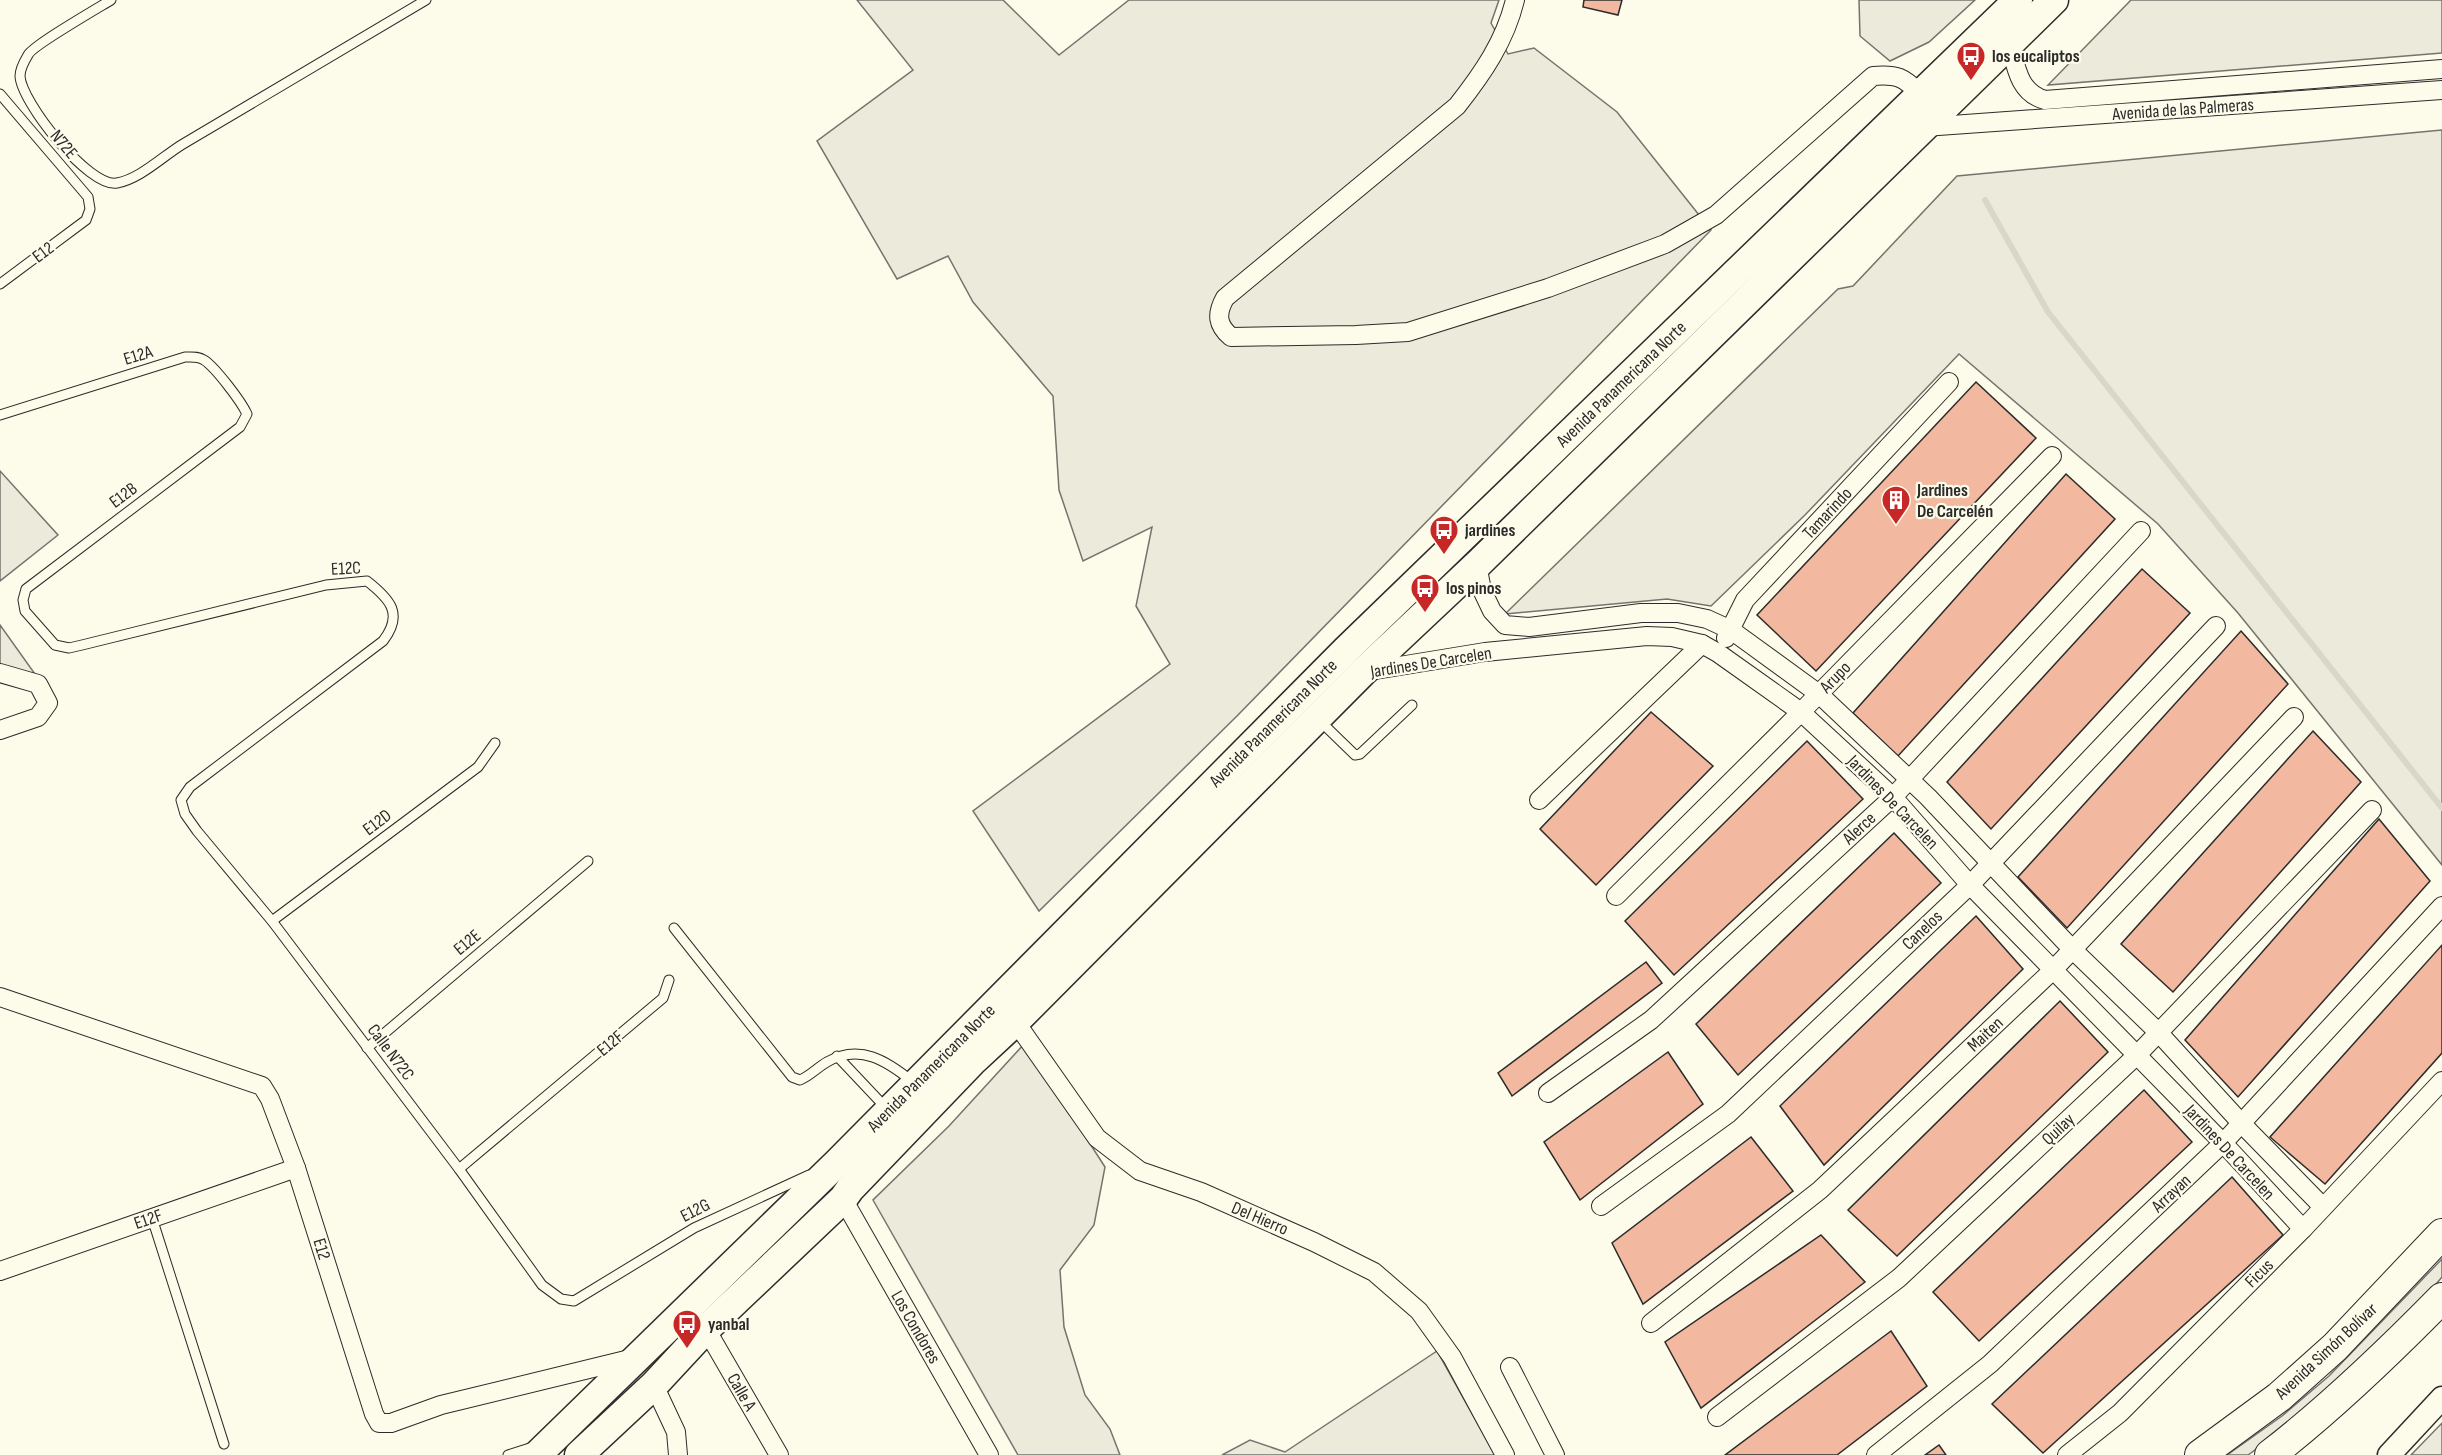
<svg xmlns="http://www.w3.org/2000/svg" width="2442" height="1455" viewBox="0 0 2442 1455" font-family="'Sofia Sans Condensed',sans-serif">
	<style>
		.green { fill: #ecebdb; stroke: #74746e; stroke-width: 1.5 }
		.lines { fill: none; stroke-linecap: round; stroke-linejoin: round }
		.stream { stroke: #d8d7c9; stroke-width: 6 }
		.building { fill: #f2b8a0; stroke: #2b2b2b; stroke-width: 1.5 }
		.service-casing { stroke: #2b2b2b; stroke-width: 11 }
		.minor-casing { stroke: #2b2b2b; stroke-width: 20 }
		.tertiary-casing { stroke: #2b2b2b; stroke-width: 25 }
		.primary-casing { stroke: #2b2b2b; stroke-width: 31 }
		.trunk-casing { stroke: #2b2b2b; stroke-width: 32 }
		.service { stroke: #fdfbea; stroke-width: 9 }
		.minor { stroke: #fdfbea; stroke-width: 18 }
		.tertiary { stroke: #fdfbea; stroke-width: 22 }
		.primary { stroke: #fdfbea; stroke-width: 28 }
		.trunk { stroke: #fdfbea; stroke-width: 30 }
		.labels { text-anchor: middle; stroke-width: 4.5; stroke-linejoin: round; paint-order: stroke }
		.poi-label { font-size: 18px; font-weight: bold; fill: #2b2b2b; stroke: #fdfbea; text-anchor: start }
		.street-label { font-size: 18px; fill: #2b2b2b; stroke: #fdfbea }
	</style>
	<rect width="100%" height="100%" fill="#fdfbea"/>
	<g class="green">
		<polygon points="857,0 1003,0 1059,55 1129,0 1499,0 1491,23 1508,54 1534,48 1617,112 1711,230 1237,716 1039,911 973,811 1170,664 1136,606 1152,527 1083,561 1059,490 1053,396 973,302 948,256 897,279 817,141 913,70"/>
		<polygon points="1859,0 1975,0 1929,42 1890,61 1860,36"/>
		<polygon points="2131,0 2442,0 2442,53 2048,85"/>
		<polygon points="2442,130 2442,865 2238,613 2158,524 1959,354 1805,515 1711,606 1667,599 1505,614 1838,289 1853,286 1957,176"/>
		<polygon points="0,471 58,535 0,581"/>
		<polygon points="0,625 35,674 0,670"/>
		<polygon points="1025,1043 1105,1167 1094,1225 1060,1270 1064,1327 1085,1395 1110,1429 1120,1455 1018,1455 873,1200 949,1126"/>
		<polygon points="2442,1259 2442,1277 2426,1296 2288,1426 2248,1455 2227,1455 2282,1416 2329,1376"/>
		<polygon points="1437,1351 1495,1455 1222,1455 1250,1440 1285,1452"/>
		<polygon points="2442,1423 2442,1455 2411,1455"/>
	</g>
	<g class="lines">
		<polyline class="stream" points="1985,200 2048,312 2442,808"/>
	</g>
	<g class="building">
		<polygon points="1584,0 1622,0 1618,15 1583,7"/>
		<polygon points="1976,382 2036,438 1816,671 1757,615"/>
		<polygon points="2066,474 2115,519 1898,756 1853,713"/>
		<polygon points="2142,569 2190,613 1991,829 1947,782"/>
		<polygon points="2241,631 2288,684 2067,928 2018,877"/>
		<polygon points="1651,712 1713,766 1596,885 1540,829"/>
		<polygon points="2313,731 2361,782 2173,992 2121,944"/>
		<polygon points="1807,741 1863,799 1674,975 1625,921"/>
		<polygon points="2379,819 2430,881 2238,1097 2185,1040"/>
		<polygon points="1894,833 1941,883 1738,1075 1696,1024"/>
		<polygon points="1976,916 2023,969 1824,1165 1780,1106"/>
		<polygon points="2442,945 2442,1053 2325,1184 2270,1137"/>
		<polygon points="1646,962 1662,983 1512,1096 1498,1073"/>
		<polygon points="2060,1001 2108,1052 1897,1256 1848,1210"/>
		<polygon points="1668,1052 1703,1104 1580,1200 1544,1142"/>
		<polygon points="2144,1090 2192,1142 1979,1341 1933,1292"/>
		<polygon points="1751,1137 1793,1191 1643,1304 1612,1243"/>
		<polygon points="2232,1177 2283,1235 2043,1453 1992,1404"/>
		<polygon points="1821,1235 1865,1282 1701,1408 1665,1342"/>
		<polygon points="1891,1331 1927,1386 1837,1455 1725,1455"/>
		<polygon points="1939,1445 1946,1455 1925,1455"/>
	</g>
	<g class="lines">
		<g class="service-casing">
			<g id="service">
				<path d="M111 0C98 8 32 46 28 55 25 60 20 70 20 76 21 102 89 188 117 183 140 179 163 156 183 144 264 96 345 48 426 0"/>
				<polyline points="0,94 88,197 90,209 86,220 0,284"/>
				<path d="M0 415 185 357C192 357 198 356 204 360 215 367 241 401 247 414L240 427 26 589 23 600 25 611 55 645 69 648 82 645 326 585 367 581C390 599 404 614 383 641L190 787 181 800 185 814 197 831 272 921 459 1169 542 1285 561 1299 574 1301 694 1228 809 1175"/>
				<polyline points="1320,721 1355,755 1360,754 1412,705"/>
				<polyline points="272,921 478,767 495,743"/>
				<path d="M674 928 792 1077 800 1080C810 1076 818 1067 827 1062 860 1043 887 1061 913 1082"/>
				<polyline points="367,1048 588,861"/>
				<polyline points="837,1056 887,1109"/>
				<polyline points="459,1169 663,998 669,980"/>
				<polyline points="152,1218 224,1444"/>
				<polyline points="508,1455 533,1447"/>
			</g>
		</g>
		<g class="minor-casing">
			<g id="minor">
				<path d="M1515 0C1505 41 1483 73 1457 106L1225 298C1216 314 1217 325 1231 337L1356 335 1408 332 1548 288 1665 244 1716 215 1873 76C1897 74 1904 77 1920 94"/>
				<path d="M2010 44C2016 67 2019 93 2045 100L2442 69"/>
				<polyline points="1924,127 2442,90"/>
				<polyline points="1480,562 1479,575 1482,590 1492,611 1505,625 1529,627 1641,613 1678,613 1707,619 1731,630 1819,694 1928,797 2072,949 2158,1032 2242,1124 2323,1207"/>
				<polyline points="1726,638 1745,600 1949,382"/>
				<polyline points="1363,672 1485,652 1647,636 1672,637 1702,644 1718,653 1801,712 1893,797 1970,885 2223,1143 2303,1229"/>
				<polyline points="0,673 38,684 48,703 38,717 0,730"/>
				<polyline points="1539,800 1702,644"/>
				<polyline points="1616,896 1801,712 2052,456"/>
				<polyline points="0,997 262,1086 270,1099 296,1168 374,1414 379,1423 391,1423 441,1405 634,1358"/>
				<polyline points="1010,1014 1097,1138 1140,1171 1201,1192 1314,1242 1374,1272 1419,1311 1452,1357 1505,1455"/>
				<polyline points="1548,1093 1651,1020 1893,797 2141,531"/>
				<polyline points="843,1199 989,1455"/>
				<polyline points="1601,1206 1728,1114 1970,885 2216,626"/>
				<polyline points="0,1271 296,1168"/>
				<polyline points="1651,1323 1820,1190 2052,971 2294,717"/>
				<polyline points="706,1329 779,1455"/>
				<polyline points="1510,1367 1555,1455"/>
				<polyline points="654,1385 676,1432 678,1455"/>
				<polyline points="1717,1417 1899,1278 2137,1055 2372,810"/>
				<polyline points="1876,1455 1990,1364 2223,1143 2442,906"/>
				<polyline points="2067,1455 2120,1413 2303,1229 2442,1081"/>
			</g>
		</g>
		<g class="tertiary-casing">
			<polyline id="tertiary" points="2389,1455 2442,1398"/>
		</g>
		<g class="primary-casing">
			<g id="primary">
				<polyline points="537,1455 837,1163 1346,650 2018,0"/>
				<polyline points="579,1455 654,1385 706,1329 843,1199 850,1189 972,1062 1015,1022 1362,673 1480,562 2054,0"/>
			</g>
		</g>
		<g class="trunk-casing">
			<g id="trunk">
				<polyline points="2200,1455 2279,1397 2335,1347 2442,1234"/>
				<path d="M2270 1455C2331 1408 2388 1353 2442 1298"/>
			</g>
		</g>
		<use href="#service" class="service"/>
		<use href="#minor" class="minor"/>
		<use href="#tertiary" class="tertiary"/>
		<use href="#primary" class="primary"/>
		<use href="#trunk" class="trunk"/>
	</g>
	<defs>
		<g id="bus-pin" transform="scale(1.5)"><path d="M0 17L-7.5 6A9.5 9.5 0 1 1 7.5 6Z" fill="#c62828" stroke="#fdfbea"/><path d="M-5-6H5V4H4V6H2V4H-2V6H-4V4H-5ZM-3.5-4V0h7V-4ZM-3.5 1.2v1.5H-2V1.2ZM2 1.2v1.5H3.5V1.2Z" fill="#fff"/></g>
		<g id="building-pin" transform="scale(1.5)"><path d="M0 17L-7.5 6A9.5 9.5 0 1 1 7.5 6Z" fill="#c62828" stroke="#fdfbea"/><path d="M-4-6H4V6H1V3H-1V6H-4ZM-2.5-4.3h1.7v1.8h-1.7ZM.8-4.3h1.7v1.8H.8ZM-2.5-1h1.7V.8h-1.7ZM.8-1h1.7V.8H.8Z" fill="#fff"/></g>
	</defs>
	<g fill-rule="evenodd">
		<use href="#bus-pin" x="1971" y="56"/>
		<use href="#building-pin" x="1896" y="500"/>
		<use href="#bus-pin" x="1444" y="530"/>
		<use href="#bus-pin" x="1425" y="588"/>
		<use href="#bus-pin" x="687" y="1324"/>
	</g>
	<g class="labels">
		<g class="poi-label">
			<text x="1992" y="62">los eucaliptos</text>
			<text x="1917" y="496">Jardines<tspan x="1917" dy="21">De Carcelén</tspan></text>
			<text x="1465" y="536">jardines</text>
			<text x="1446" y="594">los pinos</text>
			<text x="708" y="1330">yanbal</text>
		</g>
		<g class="street-label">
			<text transform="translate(2183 109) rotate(-4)" y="6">Avenida de las Palmeras</text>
			<text transform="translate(64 144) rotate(50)" y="6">N72E</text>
			<text transform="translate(43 252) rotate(-37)" y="6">E12</text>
			<text transform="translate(138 355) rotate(-17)" y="6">E12A</text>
			<text transform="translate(1621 384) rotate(-44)" y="6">Avenida Panamericana Norte</text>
			<text transform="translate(123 495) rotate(-37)" y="6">E12B</text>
			<text transform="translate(1827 513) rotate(-47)" y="6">Tamarindo</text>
			<text transform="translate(346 568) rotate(-3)" y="6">E12C</text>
			<text transform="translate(1431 662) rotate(-9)" y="6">Jardines De Carcelen</text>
			<text transform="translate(1835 677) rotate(-46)" y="6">Arupo</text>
			<text transform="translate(1273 723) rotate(-45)" y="6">Avenida Panamericana Norte</text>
			<text transform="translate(1893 802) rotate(46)" y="6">Jardines De Carcelen</text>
			<text transform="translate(377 822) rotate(-37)" y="6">E12D</text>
			<text transform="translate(1859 828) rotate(-43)" y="6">Alerce</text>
			<text transform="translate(1922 930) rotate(-44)" y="6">Canelos</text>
			<text transform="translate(467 942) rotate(-40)" y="6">E12E</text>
			<text transform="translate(1985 1034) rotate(-43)" y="6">Maiten</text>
			<text transform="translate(610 1043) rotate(-40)" y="6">E12F</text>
			<text transform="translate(391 1052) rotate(53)" y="6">Calle N72C</text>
			<text transform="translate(931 1068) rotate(-45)" y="6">Avenida Panamericana Norte</text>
			<text transform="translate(2058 1129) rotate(-43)" y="6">Quilay</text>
			<text transform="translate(2230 1152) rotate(47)" y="6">Jardines De Carcelen</text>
			<text transform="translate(2171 1193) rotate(-43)" y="6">Arrayan</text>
			<text transform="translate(695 1210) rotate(-27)" y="6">E12G</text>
			<text transform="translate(1260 1218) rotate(23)" y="6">Del Hierro</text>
			<text transform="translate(148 1219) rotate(-19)" y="6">E12F</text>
			<text transform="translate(322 1249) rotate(73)" y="6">E12</text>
			<text transform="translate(2259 1273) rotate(-45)" y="6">Ficus</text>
			<text transform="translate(916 1327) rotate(60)" y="6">Los Condores</text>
			<text transform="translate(2326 1351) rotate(-43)" y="6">Avenida Simón Bolívar</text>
			<text transform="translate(742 1392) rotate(60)" y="6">Calle A</text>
		</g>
	</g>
</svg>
